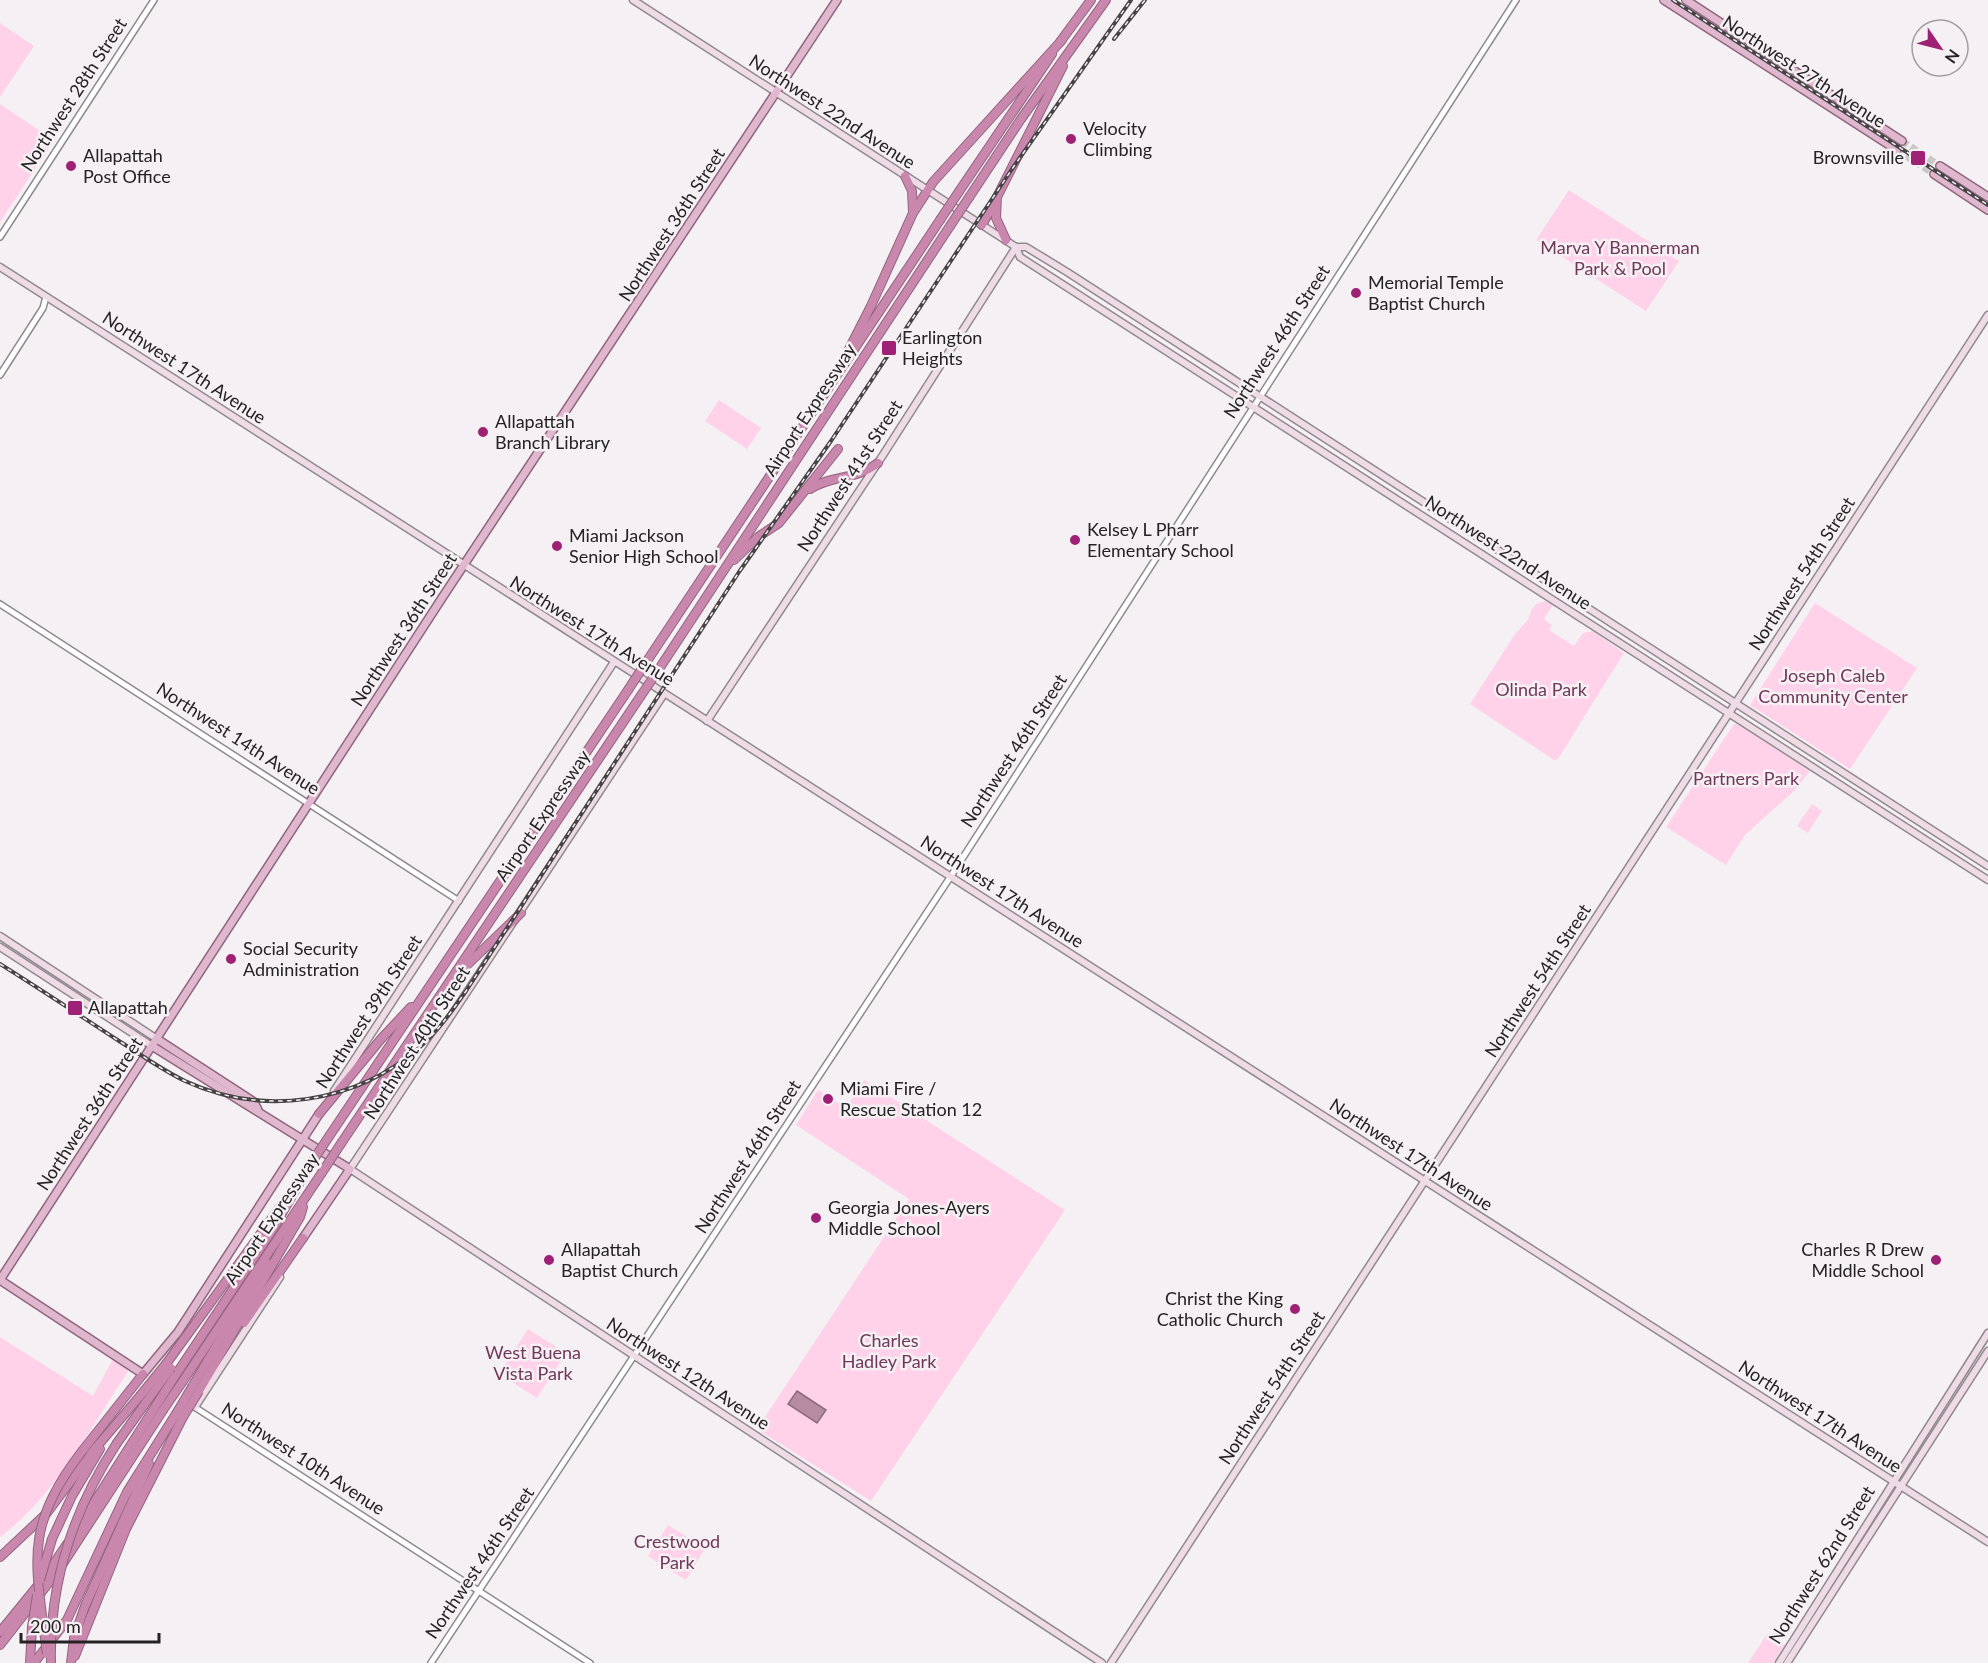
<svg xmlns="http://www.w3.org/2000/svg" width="1988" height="1663" viewBox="0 0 1988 1663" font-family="Lato,sans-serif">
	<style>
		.green { fill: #ffd2ea }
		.water { fill: #b78ca3; stroke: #8b6c7d; stroke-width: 1.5 }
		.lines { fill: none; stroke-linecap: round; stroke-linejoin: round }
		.primary-tunnel { stroke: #cbc7c9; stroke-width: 7; stroke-dasharray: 7 3.5; stroke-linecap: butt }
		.tertiary-casing { stroke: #8f8a8d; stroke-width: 8 }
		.secondary-casing { stroke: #8f8a8d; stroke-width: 9 }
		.primary-casing { stroke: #90647d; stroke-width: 10 }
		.motorway-casing { stroke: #90647d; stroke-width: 10 }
		.tertiary { stroke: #fff; stroke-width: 5 }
		.secondary { stroke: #efdbe6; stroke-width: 6 }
		.primary { stroke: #dfb7ce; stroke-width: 7 }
		.motorway { stroke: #ca87ad; stroke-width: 8 }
		.rail-casing { stroke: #464345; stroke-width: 4 }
		.rail { stroke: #f5f0f3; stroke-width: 1.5; stroke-dasharray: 4.5; stroke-linecap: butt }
		.motorway-bridge-casing { stroke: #90647d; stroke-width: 10; stroke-linecap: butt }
		.motorway-bridge { stroke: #ca87ad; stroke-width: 8 }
		.poi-dot { fill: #9f2175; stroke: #f5f0f3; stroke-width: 2 }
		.labels { text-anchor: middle; stroke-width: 5; stroke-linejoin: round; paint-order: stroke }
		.street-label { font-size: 18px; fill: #242223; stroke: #f5f0f3 }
		.poi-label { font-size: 18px; fill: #242223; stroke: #f5f0f3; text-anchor: start }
		.park-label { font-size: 18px; fill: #703759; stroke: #f5f0f3 }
	</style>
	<rect width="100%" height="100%" fill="#f5f0f3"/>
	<g class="green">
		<polygon points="0,23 34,46 0,97"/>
		<polygon points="0,104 52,139 52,143 0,222"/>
		<polygon points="1569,190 1679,261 1646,311 1536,240"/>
		<polygon points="719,400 761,428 747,449 705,421"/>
		<polygon points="1546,601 1553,605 1544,619 1552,625 1549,630 1574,646 1583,633 1593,631 1624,653 1558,759 1554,760 1470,704 1515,634 1528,620 1532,609 1536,604"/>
		<polygon points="1815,603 1917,668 1850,769 1750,705"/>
		<polygon points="1734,724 1739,724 1810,771 1794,791 1745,835 1726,865 1666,827"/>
		<polygon points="1812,804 1822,811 1808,833 1797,826"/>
		<polygon points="864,1080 1065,1210 871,1501 757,1429 909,1199 796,1125 818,1090 846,1108"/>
		<polygon points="528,1329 566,1353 537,1398 499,1374"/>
		<path d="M0 1337 93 1396 113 1359 129 1370C90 1428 56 1495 0 1537Z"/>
		<polygon points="668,1525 705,1548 686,1580 648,1556"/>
		<polygon points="1767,1634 1785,1645 1773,1663 1748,1663"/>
	</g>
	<polygon class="water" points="797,1391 826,1410 817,1423 788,1404"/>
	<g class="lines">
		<g class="primary-tunnel">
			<polyline points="1902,141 1940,166"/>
			<polyline points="1897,150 1934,174"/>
		</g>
		<g class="tertiary-casing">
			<g id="tertiary">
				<polyline points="0,237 154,0"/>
				<polyline points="0,375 43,308 46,297"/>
				<polyline points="0,604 459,901"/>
				<polyline points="193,1406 590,1663"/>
				<polyline points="431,1663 951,876 1516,0"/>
			</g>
		</g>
		<g class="secondary-casing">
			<g id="secondary">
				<polyline points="633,0 1016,247 1020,257 1988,880"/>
				<polyline points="1016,247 1026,247 1067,272 1988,866"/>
				<polyline points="0,267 1988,1542"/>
				<polyline points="664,694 350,1169 1102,1663"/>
				<polyline points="707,721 883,455 1016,247"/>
				<polyline points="0,936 157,1039"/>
				<polyline points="0,947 152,1046"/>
				<polyline points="334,1091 614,662"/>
				<polyline points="195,1407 280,1277"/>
				<polyline points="1111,1663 1988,315"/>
				<polyline points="1779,1663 1988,1333"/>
				<polyline points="1787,1663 1988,1351"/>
			</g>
		</g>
		<g class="primary-casing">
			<g id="primary">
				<polyline points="1664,0 1897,150"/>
				<polyline points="1686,0 1902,141"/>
				<polyline points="1940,166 1988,197"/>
				<polyline points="1934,174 1988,210"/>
				<polyline points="157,1039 254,1102 258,1110"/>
				<polyline points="152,1046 350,1169 303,1238"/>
				<polyline points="0,1280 442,598 837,0"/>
				<polyline points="0,1280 143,1374 178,1332 319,1114"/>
			</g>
		</g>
		<g class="motorway-casing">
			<g id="motorway">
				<polyline points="1060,42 1091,0"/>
				<polyline points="905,176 912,191 913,212"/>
				<polyline points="960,190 1052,54"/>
				<polyline points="970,196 1021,119 1106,0"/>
				<polyline points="982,225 994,203"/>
				<polyline points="1006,240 996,218 997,197 1063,66"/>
				<polyline points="849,349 871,306 913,213 933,182 1062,40"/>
				<path d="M810 489C831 475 857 480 878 463"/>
				<polyline points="734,560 758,537 779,523 838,449"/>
				<polyline points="645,664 940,220"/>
				<polyline points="657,672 950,226"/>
				<polyline points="467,965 521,913"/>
				<polyline points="319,1114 381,1039 411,1007"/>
				<polyline points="330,1135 628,690"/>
				<polyline points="342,1142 640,697"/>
				<polyline points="244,1323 303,1238"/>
				<polyline points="166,1364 280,1207"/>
				<polyline points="175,1376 273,1229 308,1168"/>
				<polyline points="183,1381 321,1174"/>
				<polyline points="192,1387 266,1262"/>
				<polyline points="199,1391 300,1217 303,1207"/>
				<polyline points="117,1443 147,1401"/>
				<polyline points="83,1450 143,1374"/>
				<polyline points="74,1534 157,1404"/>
				<polyline points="52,1539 72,1496 100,1449"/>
				<polyline points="0,1557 46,1514 93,1451 140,1396"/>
				<polyline points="0,1632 44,1578 67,1544"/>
				<polyline points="0,1645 58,1571 163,1410"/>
				<polyline points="75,1656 126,1529 183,1417"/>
				<polyline points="30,1663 32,1627"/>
				<polyline points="34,1663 67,1620 127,1492 176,1414"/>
				<polyline points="71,1663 74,1638 85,1606 149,1464"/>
			</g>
		</g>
		<use href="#tertiary" class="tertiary"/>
		<use href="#secondary" class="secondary"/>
		<use href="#primary" class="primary"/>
		<use href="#motorway" class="motorway"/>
		<g class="rail-casing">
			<g id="rail">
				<polyline points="1673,0 1988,205"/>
				<polyline points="1114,39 1145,0"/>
				<path d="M0 964C40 989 79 1015 119 1041 140 1054 162 1070 185 1081 263 1117 355 1104 420 1047 438 1031 452 1011 466 991L739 572 831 441 1012 169 1131 0"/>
			</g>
		</g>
		<use href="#rail" class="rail"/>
		<g class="motorway-bridge-casing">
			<g id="motorway-bridge">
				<polyline points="940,220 960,190"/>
				<polyline points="950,226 970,196"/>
				<polyline points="628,690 645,664"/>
				<polyline points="640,697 657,672"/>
				<polyline points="308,1168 330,1135"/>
				<polyline points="321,1174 342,1142"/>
				<polyline points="140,1396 166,1364"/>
				<polyline points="147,1401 171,1368"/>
				<polyline points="157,1404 175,1376"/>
				<polyline points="163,1410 183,1381"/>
				<polyline points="176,1414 192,1387"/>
				<polyline points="183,1417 199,1391"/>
				<polyline points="40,1580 52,1539"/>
				<polyline points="32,1627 37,1595"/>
				<path d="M47 1654C36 1562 22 1529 83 1450"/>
				<path d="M51 1663C49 1583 73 1510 117 1443"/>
			</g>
		</g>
		<use href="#motorway-bridge" class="motorway-bridge"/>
	</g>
	<g class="poi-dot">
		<circle cx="1071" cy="139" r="6"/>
		<rect x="1910" y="150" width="16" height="16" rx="3"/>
		<circle cx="71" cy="166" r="6"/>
		<circle cx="1356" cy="293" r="6"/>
		<rect x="881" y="340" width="16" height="16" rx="3"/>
		<circle cx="483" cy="432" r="6"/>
		<circle cx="1075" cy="540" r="6"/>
		<circle cx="557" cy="546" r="6"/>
		<circle cx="231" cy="959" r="6"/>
		<rect x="67" y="1000" width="16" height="16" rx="3"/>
		<circle cx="828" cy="1099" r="6"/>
		<circle cx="816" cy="1218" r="6"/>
		<circle cx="549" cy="1260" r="6"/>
		<circle cx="1936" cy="1260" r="6"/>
		<circle cx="1295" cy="1309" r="6"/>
	</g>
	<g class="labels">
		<g class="street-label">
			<text transform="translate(1804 72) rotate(33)" y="6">Northwest 27th Avenue</text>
			<text transform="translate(74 95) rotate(-57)" y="6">Northwest 28th Street</text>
			<text transform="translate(832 112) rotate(33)" y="6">Northwest 22nd Avenue</text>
			<text transform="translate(672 225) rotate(-57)" y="6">Northwest 36th Street</text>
			<text transform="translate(1277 342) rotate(-57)" y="6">Northwest 46th Street</text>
			<text transform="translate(184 368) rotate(33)" y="6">Northwest 17th Avenue</text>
			<text transform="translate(810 410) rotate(-57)" y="6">Airport Expressway</text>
			<text transform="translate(850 476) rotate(-57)" y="6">Northwest 41st Street</text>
			<text transform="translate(1508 553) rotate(33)" y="6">Northwest 22nd Avenue</text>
			<text transform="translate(1802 574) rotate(-57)" y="6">Northwest 54th Street</text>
			<text transform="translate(404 630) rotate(-57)" y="6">Northwest 36th Street</text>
			<text transform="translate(592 631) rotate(32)" y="6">Northwest 17th Avenue</text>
			<text transform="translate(238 739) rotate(33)" y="6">Northwest 14th Avenue</text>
			<text transform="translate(1014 751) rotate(-57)" y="6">Northwest 46th Street</text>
			<text transform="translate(543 816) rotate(-56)" y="6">Airport Expressway</text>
			<text transform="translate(1002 892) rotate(33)" y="6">Northwest 17th Avenue</text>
			<text transform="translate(1538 981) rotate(-57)" y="6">Northwest 54th Street</text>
			<text transform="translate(369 1012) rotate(-57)" y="6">Northwest 39th Street</text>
			<text transform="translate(417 1043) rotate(-57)" y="6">Northwest 40th Street</text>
			<text transform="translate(90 1114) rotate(-57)" y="6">Northwest 36th Street</text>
			<text transform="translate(1411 1155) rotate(33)" y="6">Northwest 17th Avenue</text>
			<text transform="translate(748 1157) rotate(-57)" y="6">Northwest 46th Street</text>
			<text transform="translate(272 1219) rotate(-56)" y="6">Airport Expressway</text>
			<text transform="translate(688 1374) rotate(33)" y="6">Northwest 12th Avenue</text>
			<text transform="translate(1272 1388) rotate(-57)" y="6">Northwest 54th Street</text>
			<text transform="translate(1820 1417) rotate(33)" y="6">Northwest 17th Avenue</text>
			<text transform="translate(303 1459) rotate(33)" y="6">Northwest 10th Avenue</text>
			<text transform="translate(480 1563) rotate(-56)" y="6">Northwest 46th Street</text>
			<text transform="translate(1822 1565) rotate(-58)" y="6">Northwest 62nd Street</text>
		</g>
		<g class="poi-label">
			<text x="1083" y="135">Velocity<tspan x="1083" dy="21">Climbing</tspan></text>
			<text x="83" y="162">Allapattah<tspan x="83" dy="21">Post Office</tspan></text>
			<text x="1904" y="164" text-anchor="end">Brownsville</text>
			<text x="1368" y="289">Memorial Temple<tspan x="1368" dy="21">Baptist Church</tspan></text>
			<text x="902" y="344">Earlington<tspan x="902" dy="21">Heights</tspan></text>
			<text x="495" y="428">Allapattah<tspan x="495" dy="21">Branch Library</tspan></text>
			<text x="1087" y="536">Kelsey L Pharr<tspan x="1087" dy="21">Elementary School</tspan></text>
			<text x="569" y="542">Miami Jackson<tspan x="569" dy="21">Senior High School</tspan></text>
			<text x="243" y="955">Social Security<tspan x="243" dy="21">Administration</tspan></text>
			<text x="88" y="1014">Allapattah</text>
			<text x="840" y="1095">Miami Fire /<tspan x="840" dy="21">Rescue Station 12</tspan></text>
			<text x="828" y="1214">Georgia Jones-Ayers<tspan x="828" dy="21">Middle School</tspan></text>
			<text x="561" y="1256">Allapattah<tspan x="561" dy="21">Baptist Church</tspan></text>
			<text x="1924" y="1256" text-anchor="end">Charles R Drew<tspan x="1924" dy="21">Middle School</tspan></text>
			<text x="1283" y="1305" text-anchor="end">Christ the King<tspan x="1283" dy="21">Catholic Church</tspan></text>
		</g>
		<g class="park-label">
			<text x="1620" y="254">Marva Y Bannerman<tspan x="1620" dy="21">Park &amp; Pool</tspan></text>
			<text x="1833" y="682">Joseph Caleb<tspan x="1833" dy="21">Community Center</tspan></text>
			<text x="1541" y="696">Olinda Park</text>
			<text x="1746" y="785">Partners Park</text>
			<text x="889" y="1347">Charles<tspan x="889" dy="21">Hadley Park</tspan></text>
			<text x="533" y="1359">West Buena<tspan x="533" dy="21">Vista Park</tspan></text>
			<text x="677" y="1548">Crestwood<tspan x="677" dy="21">Park</tspan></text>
		</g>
	</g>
	<g transform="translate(1940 48) rotate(125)"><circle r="28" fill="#f5f0f3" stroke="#a19ea0" stroke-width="1.5"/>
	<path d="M0-4.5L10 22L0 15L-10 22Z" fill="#9f2175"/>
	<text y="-9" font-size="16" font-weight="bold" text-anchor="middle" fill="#242223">N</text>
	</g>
	<path d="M21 1633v9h138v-9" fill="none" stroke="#242223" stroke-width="3"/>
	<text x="30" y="1633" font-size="18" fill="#242223" stroke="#f5f0f3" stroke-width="4.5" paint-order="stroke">200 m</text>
</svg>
